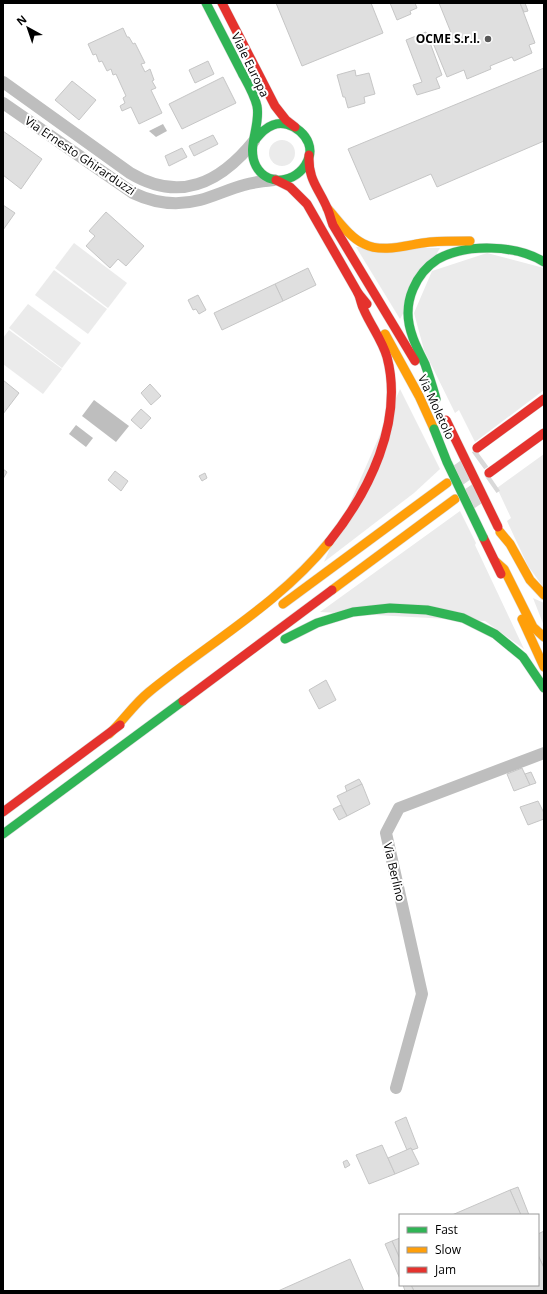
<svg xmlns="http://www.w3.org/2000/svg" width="547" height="1294" viewBox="0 0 547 1294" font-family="'Open Sans',sans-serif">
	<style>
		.green { fill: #ebebeb }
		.water { fill: #bebebe }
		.building { fill: #dfdfdf; stroke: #c6c6c6 }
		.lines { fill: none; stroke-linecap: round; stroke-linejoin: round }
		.highway-tunnel { stroke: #d9d9d9; stroke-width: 21; stroke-dasharray: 21 10; stroke-linecap: butt }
		.fast-casing { stroke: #dbdbdb; stroke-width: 10 }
		.slow-casing { stroke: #dbdbdb; stroke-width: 10 }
		.jam-casing { stroke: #dbdbdb; stroke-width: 10 }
		.street { stroke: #bebebe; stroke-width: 12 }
		.fast { stroke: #30b455; stroke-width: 9 }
		.slow { stroke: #ff9f0a; stroke-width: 9 }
		.jam { stroke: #e5322d; stroke-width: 9 }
		.fast-bridge-casing { stroke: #dbdbdb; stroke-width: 10; stroke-linecap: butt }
		.jam-bridge-casing { stroke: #dbdbdb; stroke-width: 10; stroke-linecap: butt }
		.fast-bridge { stroke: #30b455; stroke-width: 9 }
		.jam-bridge { stroke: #e5322d; stroke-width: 9 }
		.poi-dot { fill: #595959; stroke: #fff; stroke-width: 1.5 }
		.labels { text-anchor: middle; stroke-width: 4; stroke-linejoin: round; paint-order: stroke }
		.poi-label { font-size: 12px; font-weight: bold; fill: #000; stroke: #fff; text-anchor: end }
		.street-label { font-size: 12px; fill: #000; stroke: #fff }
	</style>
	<rect width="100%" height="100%" fill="#fff"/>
	<g class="green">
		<circle cx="282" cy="153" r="13"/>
		<polygon points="74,243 127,283 108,308 55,268"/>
		<polygon points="356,247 440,248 400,319"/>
		<polygon points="487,253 544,268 544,390 475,442 459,410 455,413 424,350 414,313 432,271"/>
		<polygon points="54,270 107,309 88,334 35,295"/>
		<polygon points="28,304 81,343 62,368 9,328"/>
		<polygon points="9,330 62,369 43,394 3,364 3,338"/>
		<polygon points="400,389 440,469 414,493 324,562"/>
		<polygon points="544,454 544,588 528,566 507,521 511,518 497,488"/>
		<polygon points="460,511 476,543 475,545 524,649 485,621 320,612"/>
		<polygon points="533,598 544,603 544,626"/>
	</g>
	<g class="water">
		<polygon points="163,124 167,131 156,137 149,131"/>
		<polygon points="94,400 129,426 116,442 82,416"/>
		<polygon points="76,425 93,438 86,447 69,434"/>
	</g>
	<g class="building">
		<polygon points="276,3 371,3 383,33 302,66"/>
		<polygon points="390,3 415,3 417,8 410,11 411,14 397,20"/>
		<polygon points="439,3 520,3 535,43 529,45 532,53 514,61 512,57 490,66 491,69 467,79 464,70 447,77 433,43 452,35"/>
		<polygon points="520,3 525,3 528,11 524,12"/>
		<polygon points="123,28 127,37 129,37 133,44 135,43 145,63 141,64 145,72 150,69 154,80 152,81 156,88 151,90 162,113 139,124 131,107 122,111 120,106 125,103 123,98 126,96 116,74 113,75 111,69 107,71 102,61 99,62 96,54 93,55 88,44"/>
		<polygon points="426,32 442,75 436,78 440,88 417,95 413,85 422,82 406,40"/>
		<polygon points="208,61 214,74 195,83 189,70"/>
		<polygon points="544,68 544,141 437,187 431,174 370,200 348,149"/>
		<polygon points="355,70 356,76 369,73 375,94 364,97 365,103 348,108 345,97 343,97 337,75"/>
		<polygon points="223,77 236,103 182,129 169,104"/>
		<polygon points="72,81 96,100 79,120 55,100"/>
		<polygon points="3,131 42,159 21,189 3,175"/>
		<polygon points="213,135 218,144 194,156 189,146"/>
		<polygon points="182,148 187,157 169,166 165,156"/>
		<polygon points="3,205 15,213 3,230"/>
		<polygon points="106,212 144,246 126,266 118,259 110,268 86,246 95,236 89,231"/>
		<polygon points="308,268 316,285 283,301 275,284"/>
		<polygon points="275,284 283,301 222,330 214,313"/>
		<polygon points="198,295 206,310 199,314 196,309 193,310 188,300"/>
		<polygon points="3,380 19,393 3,414"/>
		<polygon points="150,384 161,396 151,405 141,393"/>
		<polygon points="141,409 151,418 141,429 131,420"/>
		<polygon points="3,469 7,472 3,479"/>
		<polygon points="115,471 128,481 121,491 108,480"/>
		<polygon points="205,473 207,478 202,481 199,476"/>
		<polygon points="326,680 336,700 319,709 309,690"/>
		<polygon points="522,768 530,785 514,791 507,774"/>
		<polygon points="531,772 536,783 530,785 525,774"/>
		<polygon points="359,779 362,784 347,792 345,786"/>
		<polygon points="362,784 370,804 347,816 337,796"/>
		<polygon points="538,801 544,813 544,819 528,825 520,807"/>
		<polygon points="341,805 347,816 339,820 333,809"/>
		<polygon points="406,1117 418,1148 412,1150 411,1148 407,1150 395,1122"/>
		<polygon points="382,1145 395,1174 369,1184 356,1155"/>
		<polygon points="411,1148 419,1164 395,1174 388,1158"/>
		<polygon points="347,1160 350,1165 345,1168 343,1162"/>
		<polygon points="518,1187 529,1215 521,1215 510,1190"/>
		<polygon points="510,1190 521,1215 452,1215"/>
		<polygon points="544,1231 544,1268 538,1255 538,1234"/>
		<polygon points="400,1238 400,1259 392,1241"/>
		<polygon points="392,1241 400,1259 400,1279 385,1244"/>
		<polygon points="538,1255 544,1268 544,1291 414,1291 411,1285 538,1285"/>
		<polygon points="350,1259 364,1291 278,1291"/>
		<polygon points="403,1285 411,1285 414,1291 405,1291"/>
	</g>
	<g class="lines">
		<g class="highway-tunnel">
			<polyline points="453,479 482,458"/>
			<polyline points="465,502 494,482"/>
		</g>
		<g class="fast-casing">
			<g id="fast">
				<path d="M206 3C218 26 230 50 242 73 248 84 254 94 257 106 261 126 246 147 256 166 269 190 302 181 309 157 315 138 291 118 273 125 265 128 261 133 255 140"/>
				<path d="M436 399C433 387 429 376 425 364 417 348 408 331 408 313 408 304 410 296 413 289 418 277 427 266 438 259 467 243 517 245 544 262"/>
				<polyline points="285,639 317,623 353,612 390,608 427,610 463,618 495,634 523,657 544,688"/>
				<polyline points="3,834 183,701"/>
			</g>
		</g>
		<g class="slow-casing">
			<g id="slow">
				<path d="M327 208C338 220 349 237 364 244 384 254 409 244 430 242 443 241 457 241 470 241"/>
				<polyline points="385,334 419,396 434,429"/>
				<polyline points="500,532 510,544 530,580 544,595"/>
				<polyline points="495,561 504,569 533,627 544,637"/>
				<polyline points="332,590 455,499"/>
				<polyline points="283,604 447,483"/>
				<polyline points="522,619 544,667"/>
				<path d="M109 734C123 721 134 704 149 692 209 643 280 603 329 542"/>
			</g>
		</g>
		<g class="jam-casing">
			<g id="jam">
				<polyline points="222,3 275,106 286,120 295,127"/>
				<path d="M309 155C308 181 319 188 328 210 330 215 331 220 333 225L415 361"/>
				<polyline points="276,180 290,187 307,204 358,293 367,304"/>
				<polyline points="477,448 544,399"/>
				<polyline points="489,473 544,433"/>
				<polyline points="483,537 501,574"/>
				<path d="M329 542C369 492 404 422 387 357 382 340 371 326 364 310 361 305 361 299 358 293"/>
				<polyline points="183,701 332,590"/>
				<polyline points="3,812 120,725"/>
			</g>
		</g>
		<g class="street">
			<path d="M3 82 130 173C180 203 220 183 254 141"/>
			<path d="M3 103 133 193C154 203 177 206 200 200 215 196 229 189 244 185 254 182 264 181 274 180"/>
			<polyline points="396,1088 422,994 386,833 399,808 544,753"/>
		</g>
		<use href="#fast" class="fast"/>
		<use href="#slow" class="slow"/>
		<use href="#jam" class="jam"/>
		<g class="fast-bridge-casing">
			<polyline id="fast-bridge" points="434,429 447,462 483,537"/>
		</g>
		<g class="jam-bridge-casing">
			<polyline id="jam-bridge" points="446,420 498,527"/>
		</g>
		<use href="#fast-bridge" class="fast-bridge"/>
		<use href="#jam-bridge" class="jam-bridge"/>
	</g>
	<circle class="poi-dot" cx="488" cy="39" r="4"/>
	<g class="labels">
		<g class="poi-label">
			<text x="480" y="43">OCME S.r.l.</text>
		</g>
		<g class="street-label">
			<text transform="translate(250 65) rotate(64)" y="4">Viale Europa</text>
			<text transform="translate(80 156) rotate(34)" y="4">Via Ernesto Ghirarduzzi</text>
			<text transform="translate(436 407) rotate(65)" y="4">Via Moletolo</text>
			<text transform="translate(394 872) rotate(77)" y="4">Via Berlino</text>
		</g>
	</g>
	<rect width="547" height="1294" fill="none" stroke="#000000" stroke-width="8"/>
	<rect x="399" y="1214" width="140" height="72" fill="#ffffff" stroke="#999999"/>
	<rect x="407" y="1227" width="20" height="6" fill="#30b455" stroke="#999999"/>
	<text x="435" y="1234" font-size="12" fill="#000000">Fast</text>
	<rect x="407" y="1247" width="20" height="6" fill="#ff9f0a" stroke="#999999"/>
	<text x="435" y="1254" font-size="12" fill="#000000">Slow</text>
	<rect x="407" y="1267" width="20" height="6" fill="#e5322d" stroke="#999999"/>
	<text x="435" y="1274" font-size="12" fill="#000000">Jam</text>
	<g transform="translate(28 28) rotate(320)" stroke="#ffffff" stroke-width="3" paint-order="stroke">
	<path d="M0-3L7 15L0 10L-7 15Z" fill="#000000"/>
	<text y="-6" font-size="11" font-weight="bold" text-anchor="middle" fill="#000000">N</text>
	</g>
</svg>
